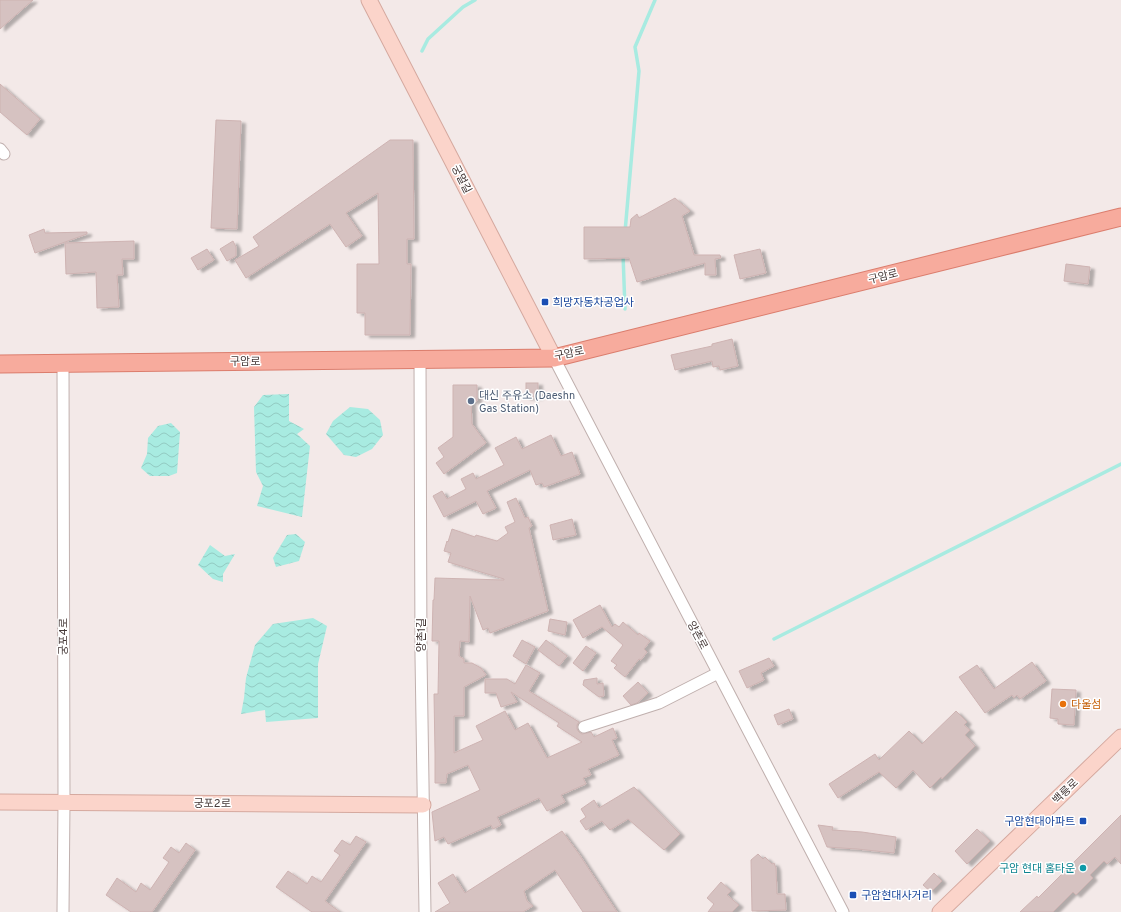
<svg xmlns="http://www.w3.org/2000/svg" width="1121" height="912" viewBox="0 0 1121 912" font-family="Overpass,'Noto Sans KR',sans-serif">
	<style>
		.water { fill: url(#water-waves) }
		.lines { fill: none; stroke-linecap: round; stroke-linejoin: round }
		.stream { stroke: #a8ebe1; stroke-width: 3.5 }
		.building { fill: #d6c2c1; stroke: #ceb3b2; filter: url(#shadow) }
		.street-casing { stroke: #c0b0ae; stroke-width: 13 }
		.secondary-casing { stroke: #d5a99f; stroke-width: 17 }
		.primary-casing { stroke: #db7d6d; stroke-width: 19 }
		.street { stroke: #fff; stroke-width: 11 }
		.secondary { stroke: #fbd4ca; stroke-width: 15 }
		.primary { stroke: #f7ab9d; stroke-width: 17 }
		.transit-dot { fill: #1a4fb4; stroke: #fff; stroke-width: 1.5 }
		.service-dot { fill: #5c6f8a; stroke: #fff; stroke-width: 1.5 }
		.food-dot { fill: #e8710a; stroke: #fff; stroke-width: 1.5 }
		.culture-dot { fill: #0f9aa8; stroke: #fff; stroke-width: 1.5 }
		.labels { text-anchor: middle; stroke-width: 3; stroke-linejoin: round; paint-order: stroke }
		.street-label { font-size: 11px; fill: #453837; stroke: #fff }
		.transit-label { font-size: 11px; fill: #164399; stroke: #fff; text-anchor: start }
		.service-label { font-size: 11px; fill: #4e5e75; stroke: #fff; text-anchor: start }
		.food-label { font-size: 11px; fill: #c56008; stroke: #fff; text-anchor: start }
		.culture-label { font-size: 11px; fill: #0d838f; stroke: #fff; text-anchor: end }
	</style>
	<defs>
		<pattern id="water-waves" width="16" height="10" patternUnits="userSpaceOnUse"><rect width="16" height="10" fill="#a8ebe1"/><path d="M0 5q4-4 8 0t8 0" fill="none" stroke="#92cac2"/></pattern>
		<filter id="shadow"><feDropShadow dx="4.5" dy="2.5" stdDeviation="1" flood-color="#0004"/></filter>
	</defs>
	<rect width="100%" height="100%" fill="#f3e9e8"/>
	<g class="water">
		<polygon points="289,394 289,421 304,429 297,434 310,446 302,517 257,506 263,486 256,472 254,407 263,395"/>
		<polygon points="350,407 368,409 380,420 383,435 372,449 356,457 344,455 326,434 333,421"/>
		<polygon points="171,423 180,432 177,473 169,476 150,476 141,468 147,454 148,438 158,426"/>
		<polygon points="296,534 305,542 299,561 276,567 273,558 287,535"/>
		<polygon points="210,545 225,556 235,554 223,574 223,582 213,579 198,565"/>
		<polygon points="313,618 327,626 318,664 318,718 266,722 265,710 241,714 244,698 246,678 255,645 273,624"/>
	</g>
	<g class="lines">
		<g class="stream">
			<polyline points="422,51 428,39 463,7 475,0"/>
			<polyline points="625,232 639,71 635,47 655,0"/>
			<polyline points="623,254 625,309"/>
			<polyline points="774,639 1121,464"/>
		</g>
	</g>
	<g class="building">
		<polygon points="0,0 33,0 0,29"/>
		<polygon points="0,84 40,119 27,135 0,112"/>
		<polygon points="216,120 241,121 237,229 211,228"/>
		<polygon points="390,140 413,140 414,239 407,239 407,264 411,264 410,335 365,335 365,313 357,313 357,264 379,264 378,193 346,213 362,236 346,247 330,224 246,278 235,260 259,246 253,237"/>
		<polygon points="675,198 690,211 682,216 694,255 720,255 721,258 715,259 716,275 705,275 705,263 637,282 629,258 584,259 584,227 630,227 631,219 637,214 639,218"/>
		<polygon points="44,229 45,233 87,232 87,234 35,253 29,235"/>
		<polygon points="134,241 134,259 122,259 123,275 117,275 119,307 97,308 96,272 66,274 65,243"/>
		<polygon points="233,241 236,247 236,256 227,261 220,249"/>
		<polygon points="207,249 214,260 198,270 191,258"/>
		<polygon points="760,249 766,273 740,279 734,255"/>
		<polygon points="1066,264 1090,267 1088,284 1064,281"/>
		<polygon points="732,339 738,366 720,370 719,366 713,367 712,361 675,370 671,355 712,346 712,344"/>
		<rect x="526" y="383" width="12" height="14"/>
		<polygon points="453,385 477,385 477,401 471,401 472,424 486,443 444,474 436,463 444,457 438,448 453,437"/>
		<polygon points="551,435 561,456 572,452 580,474 544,487 542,483 536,485 530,470 487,491 496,508 483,514 476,501 444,517 433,496 442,491 447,499 466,489 461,479 473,473 476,479 504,465 495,448 516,437 522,449"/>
		<polygon points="516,498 525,518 528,517 532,526 529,528 548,611 490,633 488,628 483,630 470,596 469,642 460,641 459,656 464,659 464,663 472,663 481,668 486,675 464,687 464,716 454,716 454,753 483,740 476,726 505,711 515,730 528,723 547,758 582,742 557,726 559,723 511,692 517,702 501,707 496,693 485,693 485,679 507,679 515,684 526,665 540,673 529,691 579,722 577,725 577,729 579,732 582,734 591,732 594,737 613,728 617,738 612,740 619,755 588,769 591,775 583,778 586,784 561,795 565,802 547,811 539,798 497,817 501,825 493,829 491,825 448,844 444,837 435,841 432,812 480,790 468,765 447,774 446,783 435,783 435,753 434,694 438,694 439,641 432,641 433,600 434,600 435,578 504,580 504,579 448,562 451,553 444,551 447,541 448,542 452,529 475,537 476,535 497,541 508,533 505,527 515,522 507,502"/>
		<polygon points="572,519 576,535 553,540 550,525"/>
		<polygon points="600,605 612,627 615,624 619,627 623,622 638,635 639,633 650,641 644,649 647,652 641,660 639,659 625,677 614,668 617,665 611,661 623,645 602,627 583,638 573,620"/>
		<polygon points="550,619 567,622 565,635 548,631"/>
		<polygon points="522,640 535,647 526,664 513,656"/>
		<polygon points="546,640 567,656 559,666 538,650"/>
		<polygon points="586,646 596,653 583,671 573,663"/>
		<polygon points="769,658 774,666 761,673 764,680 747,688 739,671"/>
		<polygon points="1032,662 1046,681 1020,699 1017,695 1014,698 1012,695 985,713 959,677 977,665 994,689"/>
		<polygon points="597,678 597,684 603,683 604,696 599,697 583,685 584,680"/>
		<polygon points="638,682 648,693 637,703 631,705 623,696"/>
		<polygon points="1052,689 1076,690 1074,725 1058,724 1058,719 1050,718"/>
		<polygon points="789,709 793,719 778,725 774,715"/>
		<polygon points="956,711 967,722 964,725 970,730 965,735 975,746 942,779 941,777 930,788 913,770 896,788 879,772 838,798 829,784 875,754 879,760 909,731 922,744"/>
		<polygon points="634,787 680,834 664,850 628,819 610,830 602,821 586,830 580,821 586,817 581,809 594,800 599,808"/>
		<polygon points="1121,815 1121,864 1115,857 1107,864 1104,861 1090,875 1093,878 1076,895 1073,892 1053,912 1020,912 1037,896 1038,898"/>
		<polygon points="818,825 833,827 832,830 862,832 896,837 894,853 857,849 827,847"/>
		<polygon points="977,829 990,841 967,864 955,851"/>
		<polygon points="562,831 579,854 617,912 583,912 555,870 524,891 527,901 533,906 523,912 435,912 450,903 438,883 453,874 465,893"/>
		<polygon points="356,836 366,842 325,901 340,912 312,912 276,887 288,871 307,884 312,876 321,882 340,855 334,851 342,840 350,845"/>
		<polygon points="186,843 195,850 152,912 131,912 106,895 117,878 136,892 141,883 150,890 169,862 163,858 171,847 179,853"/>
		<polygon points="758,854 763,859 765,857 772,864 774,863 776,868 777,894 785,894 786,910 752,911 751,860"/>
		<polygon points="934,873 942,881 931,892 923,885"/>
		<polygon points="721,882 731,891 727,895 739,905 732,912 708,912 714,904 707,898"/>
	</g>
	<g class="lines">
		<g class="street-casing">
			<g id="street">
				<polyline points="0,149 4,154"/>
				<polyline points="554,358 843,912"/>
				<polyline points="420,359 421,656 425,912"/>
				<polyline points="584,727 659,703 718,673"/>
				<polyline points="63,912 64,802 63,362"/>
			</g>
		</g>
		<g class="secondary-casing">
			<g id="secondary">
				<polyline points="369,0 554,358"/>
				<polyline points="0,802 423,805"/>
				<polyline points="940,912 1121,737"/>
			</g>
		</g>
		<g class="primary-casing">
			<polyline id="primary" points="0,364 554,358 1121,217"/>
		</g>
		<use href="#street" class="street"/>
		<use href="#secondary" class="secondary"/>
		<use href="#primary" class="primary"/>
	</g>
	<g class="transit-dot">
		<rect x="541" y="298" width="8" height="8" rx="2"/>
		<rect x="1079" y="817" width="8" height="8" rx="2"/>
		<rect x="849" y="891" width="8" height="8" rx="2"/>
	</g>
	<circle class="service-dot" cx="471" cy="401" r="4"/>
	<circle class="food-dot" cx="1063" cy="704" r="4"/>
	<circle class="culture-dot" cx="1083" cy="868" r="4"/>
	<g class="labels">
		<g class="street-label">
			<text transform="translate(462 179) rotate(63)" y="4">궁멀길</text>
			<text transform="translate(883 276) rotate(-14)" y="4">구암로</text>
			<text transform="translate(569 353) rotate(-12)" y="4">구암로</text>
			<text x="245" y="365">구암로</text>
			<text transform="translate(421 635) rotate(-90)" y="4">양촌1길</text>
			<text transform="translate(698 635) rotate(62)" y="4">양촌로</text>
			<text transform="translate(63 637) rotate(-90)" y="4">궁포4로</text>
			<text transform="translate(1065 791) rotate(-44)" y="4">백릉로</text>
			<text x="212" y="807">궁포2로</text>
		</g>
		<g class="transit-label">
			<text x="553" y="306">희망자동차공업사</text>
			<text x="1075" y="825" text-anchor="end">구암현대아파트</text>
			<text x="861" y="899">구암현대사거리</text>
		</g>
		<g class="service-label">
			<text x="479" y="399">대신 주유소 (Daeshn<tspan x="479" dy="13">Gas Station)</tspan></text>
		</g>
		<g class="food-label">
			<text x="1071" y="708">다울섬</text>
		</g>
		<g class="culture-label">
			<text x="1075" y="872">구암 현대 홈타운</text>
		</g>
	</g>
</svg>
